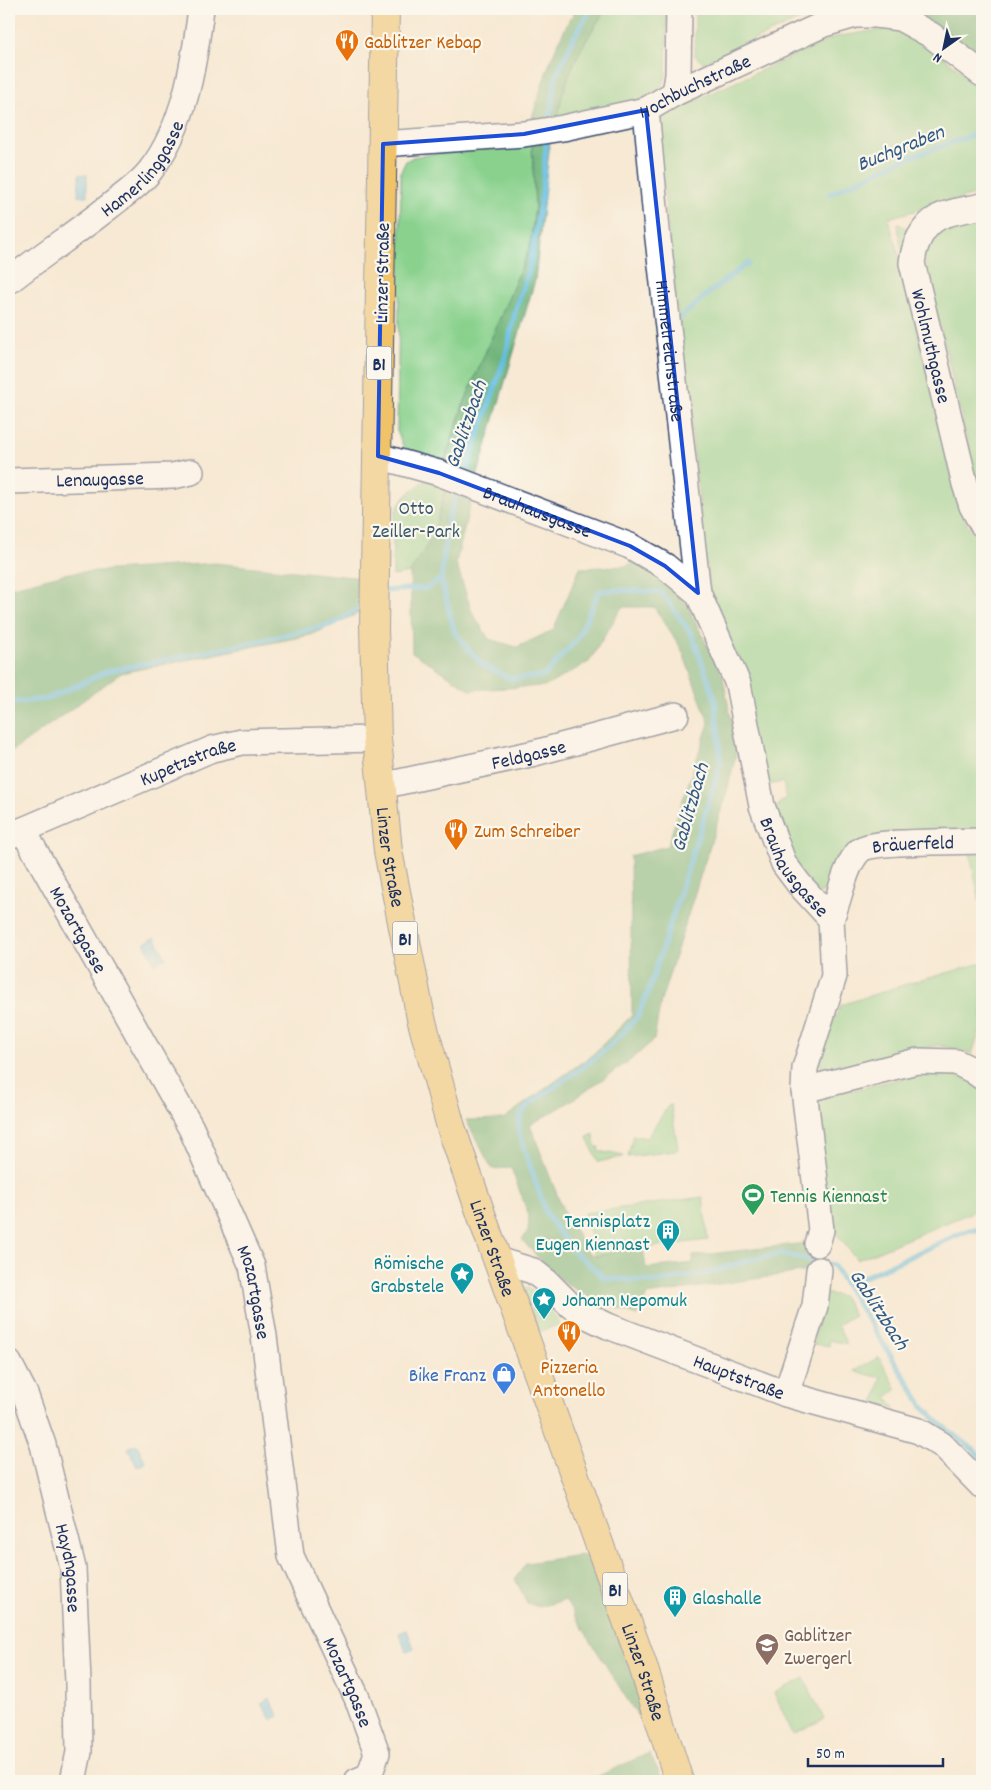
<svg xmlns="http://www.w3.org/2000/svg" width="991" height="1790" viewBox="0 0 991 1790" font-family="Dekko,sans-serif">
	<style>
		.green { fill: #89d18d; stroke: #528076 }
		.forest { fill: #6eb378; stroke: #44716b }
		.water { fill: #64bde1; stroke: #4076a0 }
		.lines { fill: none; stroke-linecap: round; stroke-linejoin: round }
		.stream { stroke: #64bde1; stroke-width: 5.5 }
		.minor-casing { stroke: #3c4b70; stroke-width: 28 }
		.major-casing { stroke: #3c4b70; stroke-width: 30 }
		.minor { stroke: #fff; stroke-width: 25 }
		.major { stroke: #f0c369; stroke-width: 28 }
		.marked { fill: none; stroke: #1d4ed8; stroke-width: 4; stroke-linejoin: round }
		.labels { text-anchor: middle; stroke-width: 4.5; stroke-linejoin: round; paint-order: stroke }
		.shield { fill: #fbf7ec; stroke: #5e6b89; stroke-width: 1 }
		.shield-label { font-size: 19px; font-weight: bold; fill: #1b2f5e }
		.food-label { font-size: 20px; fill: #c56008; stroke: #fbf7ec; text-anchor: start }
		.street-label { font-size: 20px; fill: #1b2f5e; stroke: #fbf7ec }
		.park-label { font-size: 20px; fill: #36586a; stroke: #fbf7ec }
		.leisure-label { font-size: 20px; fill: #27864d; stroke: #fbf7ec; text-anchor: start }
		.culture-label { font-size: 20px; fill: #0d838f; stroke: #fbf7ec; text-anchor: end }
		.shop-label { font-size: 20px; fill: #366cbe; stroke: #fbf7ec; text-anchor: end }
		.education-label { font-size: 20px; fill: #785e54; stroke: #fbf7ec; text-anchor: start }
		.water-label { font-size: 21px; font-style: italic; fill: #315a85; stroke: #fbf7ec }
	</style>
	<rect width="100%" height="100%" fill="#fbf7ec"/>
	<filter id="ink" filterUnits="userSpaceOnUse"><feTurbulence type="fractalNoise" baseFrequency=".02" numOctaves="2"/><feDisplacementMap in="SourceGraphic" scale="10" xChannelSelector="R" yChannelSelector="G"/><feConvolveMatrix kernelMatrix="1 2 1 2 8 2 1 2 1" color-interpolation-filters="sRGB"/></filter>
	<filter id="wash" filterUnits="userSpaceOnUse"><feTurbulence type="fractalNoise" baseFrequency=".0096" numOctaves="4" result="noise"/><feDisplacementMap in="SourceGraphic" scale="20" xChannelSelector="R" yChannelSelector="G"/><feGaussianBlur stdDeviation="1.12" result="paint"/><feColorMatrix in="noise" values="0 0 0 0 0 0 0 0 0 0 0 0 0 0 0 0 0 1.4 0 .05"/><feComposite in="paint" operator="in"/></filter>
	<g filter="url(#wash)">
		<rect width="100%" height="100%" fill="#f7e9d3"/>
		<g class="green">
			<path d="M606 9H667L666 75C665 80 663 85 659 89 637 108 586 113 558 119 562 78 584 42 606 9Z"/>
			<polygon points="695,9 823,9 703,63 695,56"/>
			<polygon points="890,28 923,42 982,86 982,193 888,218 901,262 957,500 967,524 982,545 982,833 879,835 831,891 825,893 818,893 799,874 775,807 779,806 778,803 786,798 783,782 767,785 712,615 656,121 709,94 835,37"/>
			<polygon points="532,144 535,207 530,247 463,406 444,462 404,448 397,431 401,171 406,161 413,157 451,151"/>
			<polygon points="982,217 982,505 923,253 938,229"/>
			<polygon points="898,223 909,230 912,235 905,257 900,244"/>
			<path d="M426 480 446 486 433 537 410 573 393 576C393 565 392 517 396 510 402 497 414 488 426 480Z"/>
			<polygon points="970,854 982,854 982,914"/>
			<polygon points="982,963 982,1024 972,1054 957,1049 938,1045 822,1071 819,1060 830,1028 841,1005 903,985"/>
			<polygon points="949,1073 971,1080 982,1092 982,1208 857,1260 825,1219 817,1094 835,1094 920,1074"/>
			<polygon points="671,1105 678,1149 676,1151 628,1157 633,1135 647,1138 668,1106"/>
			<polygon points="594,1134 594,1142 596,1147 599,1147 598,1151 624,1156 623,1157 598,1162 587,1137"/>
			<polygon points="703,1197 708,1240 643,1248 595,1256 584,1213"/>
			<path d="M523 1287C539 1290 551 1312 560 1324L539 1332Z"/>
			<polygon points="823,1293 843,1296 854,1315 837,1325 847,1344 830,1340 829,1346 813,1344"/>
			<polygon points="879,1357 897,1389 887,1397 896,1409 874,1405 881,1376 877,1377 854,1371"/>
			<polygon points="804,1678 824,1719 793,1734 774,1693"/>
		</g>
		<g class="forest">
			<path d="M576 9H606C584 42 562 78 558 119L532 118C543 79 555 43 576 9Z"/>
			<polygon points="912,9 982,9 982,63 914,14"/>
			<polygon points="550,141 535,280 477,477 444,462 463,406 530,247 535,207 532,144"/>
			<path d="M446 486 472 496 456 563 472 612 489 639 517 647 553 630 580 568 625 566 640 560 676 583 723 677 737 750 728 788 661 1001 654 1040 631 1060 568 1103 530 1125 565 1215 589 1253 595 1256 643 1248 646 1268 693 1263V1256L805 1243 810 1244 815 1270 647 1295 638 1316C616 1308 592 1301 573 1288 554 1275 537 1257 522 1240L528 1231 529 1216 511 1168 492 1169 466 1120 503 1119 592 1055 632 1015 630 856 667 846 709 723 681 648 654 607H622L589 662 546 686 470 690 412 652 410 573 433 536Z"/>
			<polygon points="215,563 364,578 359,613 311,635 121,673 9,754 9,588 68,573"/>
			<polygon points="587,1554 648,1718 640,1720 565,1600 539,1607 527,1603 515,1579 526,1563"/>
			<polygon points="649,1753 660,1773 661,1781 587,1781"/>
		</g>
		<g class="water">
			<polygon points="79,174 87,175 87,196 78,196"/>
			<polygon points="155,937 166,958 155,963 144,943"/>
			<polygon points="137,1444 146,1463 137,1467 128,1448"/>
			<polygon points="407,1630 414,1648 406,1652 399,1633"/>
			<polygon points="269,1698 279,1716 271,1720 261,1703"/>
		</g>
		<g class="lines">
			<g class="stream">
				<polyline points="549,124 556,76 574,37 591,9"/>
				<polyline points="830,194 899,161 982,132"/>
				<polyline points="680,318 711,291 748,263"/>
				<polyline points="464,477 506,355 515,312 530,266 542,193 547,136"/>
				<polyline points="460,488 448,519 441,579 455,633 481,664 511,679 544,676 578,638 599,591 620,590 661,592 692,635 715,699 721,764 650,987 638,1016 615,1041 591,1061 527,1106 521,1114 518,1125 524,1148 547,1215 571,1249 605,1278 656,1282 708,1273 753,1259 781,1254 833,1265 923,1406 940,1424 974,1450 982,1459"/>
				<polyline points="383,591 426,588 441,579"/>
				<polyline points="9,703 47,699 108,671 247,644 333,624 358,609 361,593 366,593"/>
				<polyline points="846,1285 969,1230 982,1230"/>
			</g>
		</g>
	</g>
	<g filter="url(#ink)">
		<g class="lines">
			<g class="minor-casing">
				<g id="minor">
					<polyline points="675,93 678,75 679,9"/>
					<path id="s1" d="M646 110 657 230 698 593"/>
					<path id="s2" d="M383 144 524 134 563 128 646 110 675 93 824 24 855 15H876L900 18 931 35 982 74"/>
					<path id="s3" d="M982 206C970 209 951 211 939 217 922 226 914 245 912 263L965 484 972 506 982 524"/>
					<path id="s4" d="M9 281C42 255 77 232 110 206 124 195 139 185 150 171 185 126 194 64 201 9"/>
					<path id="s5" d="M378 456 439 473 630 546 665 566 698 593 738 684 762 806 784 864 799 884 831 919 834 976 805 1068 804 1090 821 1230 817 1244"/>
					<path id="s6" d="M9 481 173 476 191 472"/>
					<path id="s7" d="M381 786 535 753 676 715"/>
					<path id="s8" d="M23 830 191 1128 252 1266 264 1336 291 1556 357 1698 377 1753 369 1776 357 1781"/>
					<path id="s9" d="M9 836 212 749 242 742 377 739"/>
					<path id="s10" d="M831 919C840 898 844 867 859 851 870 840 962 842 982 841"/>
					<polyline points="804,1090 917,1061 956,1062 972,1070 982,1077"/>
					<path id="s11" d="M497 1260 533 1271 547 1282 570 1305 585 1315 608 1326 786 1394 919 1431 942 1445 982 1486"/>
					<path id="s12" d="M9 1363 25 1394 43 1445 73 1568 78 1683 79 1752 73 1781"/>
					<polyline points="786,1394 815,1306 819,1270"/>
				</g>
			</g>
			<g class="major-casing">
				<g id="major">
					<path id="s13" d="M385 9 374 627 377 739 388 851 421 1018 451 1127 488 1234 642 1663 679 1781"/>
				</g>
			</g>
			<use href="#minor" class="minor"/>
			<use href="#major" class="major"/>
		</g>
	</g>
	<path d="M0 0H991V1790H0ZM646 110 698 593 665 566 630 546 439 473 378 456 383 144 524 134Z" fill="#f7e9d3" fill-opacity=".55" fill-rule="evenodd"/>
	<path class="marked" d="M646 110 698 593 665 566 630 546 439 473 378 456 383 144 524 134Z"/>
	<defs>
		<g id="restaurant-pin" transform="scale(1.25)"><path d="M0 17L-7.5 6A9.5 9.5 0 1 1 7.5 6Z" fill="#e8710a" stroke="#fbf7ec"/><path d="M-5-6h1v4h1v-4h1v4h1v-4h1v5L-1.5 .5V6h-2V.5L-5-1ZM5-6V6H3V1.5H1.5Q1.5-4 5-6Z" fill="#fff"/></g>
		<g id="stadium-pin" transform="scale(1.25)"><path d="M0 17L-7.5 6A9.5 9.5 0 1 1 7.5 6Z" fill="#2e9e5b" stroke="#fbf7ec"/><path d="M0-5a6.5 5 0 1 0 0 10a6.5 5 0 1 0 0-10ZM-3.5-1.8h7v3.6h-7Z" fill="#fff"/></g>
		<g id="building-pin" transform="scale(1.25)"><path d="M0 17L-7.5 6A9.5 9.5 0 1 1 7.5 6Z" fill="#0f9aa8" stroke="#fbf7ec"/><path d="M-4-6H4V6H1V3H-1V6H-4ZM-2.5-4.3h1.7v1.8h-1.7ZM.8-4.3h1.7v1.8H.8ZM-2.5-1h1.7V.8h-1.7ZM.8-1h1.7V.8H.8Z" fill="#fff"/></g>
		<g id="sight-pin" transform="scale(1.25)"><path d="M0 17L-7.5 6A9.5 9.5 0 1 1 7.5 6Z" fill="#0f9aa8" stroke="#fbf7ec"/><path d="M0-6L1.8-2.2L6-1.7L2.9 1.2L3.7 5.4L0 3.3L-3.7 5.4L-2.9 1.2L-6-1.7L-1.8-2.2Z" fill="#fff"/></g>
		<g id="shop-pin" transform="scale(1.25)"><path d="M0 17L-7.5 6A9.5 9.5 0 1 1 7.5 6Z" fill="#3f7fe0" stroke="#fbf7ec"/><path d="M-5-2.5h2.3a2.7 3.5 0 0 1 5.4 0H5L5.5 6h-11ZM-1.5-2.5h3a1.5 2.3 0 0 0-3 0Z" fill="#fff"/></g>
		<g id="school-pin" transform="scale(1.25)"><path d="M0 17L-7.5 6A9.5 9.5 0 1 1 7.5 6Z" fill="#8d6e63" stroke="#fbf7ec"/><path d="M0-5L7-2L0 1L-7-2ZM-4 1L0 2.5L4 1V4Q0 6-4 4Z" fill="#fff"/></g>
	</defs>
	<g fill-rule="evenodd">
		<use href="#restaurant-pin" x="347" y="41"/>
		<use href="#restaurant-pin" x="456" y="830"/>
		<use href="#stadium-pin" x="753" y="1195"/>
		<use href="#building-pin" x="668" y="1231"/>
		<use href="#sight-pin" x="462" y="1274"/>
		<use href="#sight-pin" x="544" y="1299"/>
		<use href="#restaurant-pin" x="569" y="1332"/>
		<use href="#shop-pin" x="504" y="1374"/>
		<use href="#building-pin" x="675" y="1597"/>
		<use href="#school-pin" x="767" y="1645"/>
	</g>
	<g class="labels">
		<g class="shield">
			<rect x="366.5" y="346.5" width="25" height="33" rx="4"/>
			<rect x="392.5" y="921.5" width="25" height="33" rx="4"/>
			<rect x="602.5" y="1572.5" width="25" height="33" rx="4"/>
		</g>
		<g class="shield-label">
			<text x="379" y="370">B1</text>
			<text x="405" y="945">B1</text>
			<text x="615" y="1596">B1</text>
		</g>
		<g class="food-label">
			<text x="364" y="48">Gablitzer Kebap</text>
			<text x="474" y="837">Zum Schreiber</text>
			<text x="569" y="1373" text-anchor="middle">Pizzeria<tspan x="569" dy="23">Antonello</tspan></text>
		</g>
		<g class="street-label">
			<text dy="7" stroke="none"><textPath href="#s2" startOffset="320">Hochbuchstraße</textPath></text>
			<text dy="7" stroke="none"><textPath href="#s4" startOffset="176">Hamerlinggasse</textPath></text>
			<text transform="translate(381 273) rotate(-89)" y="7">Linzer Straße</text>
			<text dy="7" stroke="none"><textPath href="#s3" startOffset="185">Wohlmuthgasse</textPath></text>
			<text dy="7" stroke="none"><textPath href="#s1" startOffset="242">Himmelreichstraße</textPath></text>
			<text dy="7" stroke="none"><textPath href="#s6" startOffset="91">Lenaugasse</textPath></text>
			<text dy="7" stroke="none"><textPath href="#s5" startOffset="169">Brauhausgasse</textPath></text>
			<text dy="7" stroke="none"><textPath href="#s7" startOffset="151">Feldgasse</textPath></text>
			<text dy="7" stroke="none"><textPath href="#s9" startOffset="194">Kupetzstraße</textPath></text>
			<text dy="7" stroke="none"><textPath href="#s10" startOffset="129">Bräuerfeld</textPath></text>
			<text dy="7" stroke="none"><textPath href="#s13" startOffset="849">Linzer Straße</textPath></text>
			<text dy="7" stroke="none"><textPath href="#s5" startOffset="644">Brauhausgasse</textPath></text>
			<text dy="7" stroke="none"><textPath href="#s8" startOffset="114">Mozartgasse</textPath></text>
			<text dy="7" stroke="none"><textPath href="#s13" startOffset="1254">Linzer Straße</textPath></text>
			<text dy="7" stroke="none"><textPath href="#s8" startOffset="519">Mozartgasse</textPath></text>
			<text dy="7" stroke="none"><textPath href="#s11" startOffset="272">Hauptstraße</textPath></text>
			<text dy="7" stroke="none"><textPath href="#s12" startOffset="215">Haydngasse</textPath></text>
			<text dy="7" stroke="none"><textPath href="#s13" startOffset="1704">Linzer Straße</textPath></text>
			<text dy="7" stroke="none"><textPath href="#s8" startOffset="924">Mozartgasse</textPath></text>
		</g>
		<g class="park-label">
			<text x="416" y="514">Otto<tspan x="416" dy="23">Zeiller-Park</tspan></text>
		</g>
		<g class="leisure-label">
			<text x="770" y="1202">Tennis Kiennast</text>
		</g>
		<g class="culture-label">
			<text x="650" y="1227">Tennisplatz<tspan x="650" dy="23">Eugen Kiennast</tspan></text>
			<text x="444" y="1269">Römische<tspan x="444" dy="23">Grabstele</tspan></text>
			<text x="562" y="1306" text-anchor="start">Johann Nepomuk</text>
			<text x="692" y="1604" text-anchor="start">Glashalle</text>
		</g>
		<g class="shop-label">
			<text x="486" y="1381">Bike Franz</text>
		</g>
		<g class="education-label">
			<text x="784" y="1641">Gablitzer<tspan x="784" dy="23">Zwergerl</tspan></text>
		</g>
		<g class="water-label">
			<text transform="translate(900 147) rotate(-22)" y="7">Buchgraben</text>
			<text transform="translate(465 424) rotate(-71)" y="7">Gablitzbach</text>
			<text transform="translate(689 807) rotate(-74)" y="7">Gablitzbach</text>
			<text transform="translate(880 1309) rotate(57)" y="7">Gablitzbach</text>
		</g>
	</g>
	<rect width="991" height="1790" fill="none" stroke="#fbf7ec" stroke-width="30"/>
	<g transform="translate(944 48) rotate(213)" stroke="#fbf7ec" stroke-width="4" paint-order="stroke">
	<path d="M0-4L9 19L0 12L-9 19Z" fill="#1b2f5e"/>
	<text y="-8" font-size="14" font-weight="bold" text-anchor="middle" fill="#1b2f5e">N</text>
	</g>
	<path d="M808 1758v8h135v-8" fill="none" stroke="#1b2f5e" stroke-width="2.5"/>
	<text x="816" y="1758" font-size="15" fill="#1b2f5e" stroke="#fbf7ec" stroke-width="4" paint-order="stroke">50 m</text>
</svg>
